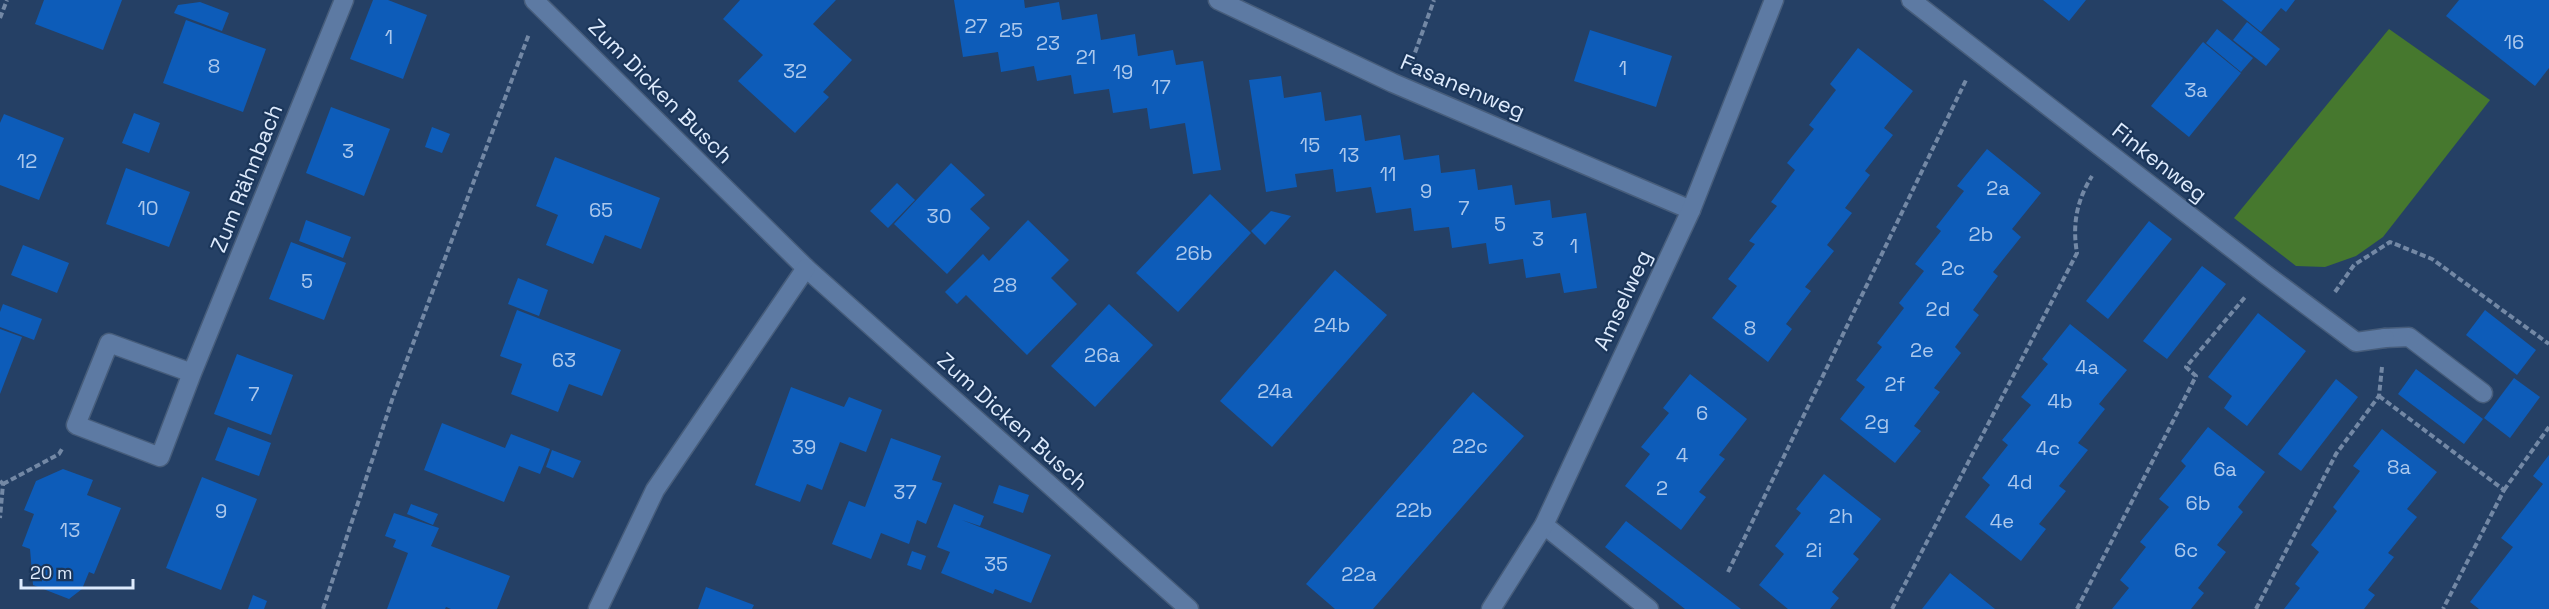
<svg xmlns="http://www.w3.org/2000/svg" width="2549" height="609" viewBox="0 0 2549 609" font-family="'Space Grotesk',sans-serif">
	<style>
		.green { fill: #46782e }
		.building { fill: #0d5cb9 }
		.lines { fill: none; stroke-linecap: round; stroke-linejoin: round }
		.lane-casing { stroke: #475d7b; stroke-width: 21 }
		.street-casing { stroke: #475d7b; stroke-width: 21 }
		.path { stroke: #7388a5; stroke-width: 4; stroke-dasharray: 6 3; stroke-linecap: butt }
		.lane { stroke: #5d7aa3; stroke-width: 18 }
		.street { stroke: #5d7aa3; stroke-width: 18 }
		.labels { text-anchor: middle; stroke-width: 4.5; stroke-linejoin: round; paint-order: stroke }
		.number-label { font-size: 20px; fill: #aac7ec }
		.street-label { font-size: 22px; fill: #deebfd; stroke: #1b365a }
	</style>
	<rect width="100%" height="100%" fill="#254065"/>
	<polygon class="green" points="2389,29 2490,100 2383,237 2356,256 2325,267 2296,266 2234,218"/>
	<g class="building">
		<polygon points="44,0 122,0 103,50 35,24"/>
		<polygon points="373,0 388,0 427,15 403,79 350,59"/>
		<polygon points="740,0 836,0 813,24 852,60 823,92 829,97 795,133 738,81 763,55 723,19"/>
		<polygon points="954,0 1024,0 1025,8 1059,2 1062,20 1097,14 1101,40 1135,34 1138,56 1173,50 1176,65 1203,61 1221,170 1193,174 1185,123 1150,129 1147,108 1113,113 1109,89 1074,94 1071,75 1037,81 1034,66 1001,72 998,52 963,57"/>
		<polygon points="2043,0 2086,0 2069,21"/>
		<polygon points="2222,0 2295,0 2286,12 2281,8 2261,32"/>
		<polygon points="2459,0 2549,0 2549,68 2535,86 2446,16"/>
		<polygon points="200,2 229,13 222,31 174,13 178,5"/>
		<polygon points="186,20 266,49 243,112 163,83"/>
		<polygon points="2247,22 2280,49 2266,66 2233,40"/>
		<polygon points="2217,29 2253,58 2241,72 2206,43"/>
		<polygon points="1590,30 1672,56 1656,107 1574,81"/>
		<polygon points="2203,42 2241,73 2189,137 2151,106"/>
		<polygon points="1858,48 1913,91 1884,128 1893,135 1865,171 1870,175 1845,208 1852,213 1827,245 1834,251 1805,287 1811,291 1786,324 1792,329 1768,362 1712,318 1737,286 1728,279 1755,244 1749,241 1777,206 1771,202 1795,170 1787,163 1814,129 1809,125 1836,90 1830,84"/>
		<polygon points="1281,76 1284,98 1321,92 1325,121 1361,115 1365,141 1400,135 1404,160 1439,155 1441,173 1475,169 1478,190 1512,185 1515,205 1550,200 1552,218 1586,213 1597,288 1564,293 1560,273 1526,278 1523,259 1489,264 1486,243 1452,248 1449,227 1414,231 1411,208 1376,213 1371,187 1336,192 1333,169 1295,174 1297,187 1266,192 1249,80"/>
		<polygon points="331,107 390,129 364,196 306,173"/>
		<polygon points="134,113 160,123 149,153 122,143"/>
		<polygon points="4,114 64,138 39,200 0,185 0,123"/>
		<polygon points="432,127 450,134 442,153 425,147"/>
		<polygon points="1987,149 2041,193 2012,229 2021,237 1993,272 1998,276 1973,310 1979,315 1955,347 1961,353 1934,388 1940,392 1914,426 1921,431 1895,463 1840,419 1865,387 1856,380 1882,347 1877,343 1904,308 1899,303 1924,271 1915,264 1941,231 1936,227 1964,191 1957,186"/>
		<polygon points="555,157 660,198 641,249 605,235 593,264 546,245 558,215 536,206"/>
		<polygon points="951,163 985,195 970,209 990,228 947,274 894,224"/>
		<polygon points="126,168 190,192 169,247 106,224"/>
		<polygon points="897,183 915,200 888,228 870,211"/>
		<polygon points="1210,194 1251,233 1178,312 1136,273"/>
		<polygon points="1271,211 1291,216 1265,245 1251,231"/>
		<polygon points="306,220 351,237 343,258 299,241"/>
		<polygon points="1028,220 1069,260 1051,278 1077,304 1027,355 966,295 957,304 945,292 983,254 989,261"/>
		<polygon points="2149,221 2172,239 2108,319 2086,301"/>
		<polygon points="291,242 346,263 324,320 269,299"/>
		<polygon points="23,245 69,263 57,293 11,275"/>
		<polygon points="2202,266 2226,284 2167,359 2143,341"/>
		<polygon points="1335,270 1387,315 1272,447 1220,401"/>
		<polygon points="518,278 548,290 539,316 508,304"/>
		<polygon points="3,304 42,319 34,340 0,327 0,312"/>
		<polygon points="1109,304 1153,345 1095,407 1051,366"/>
		<polygon points="517,310 621,350 602,396 569,384 558,412 511,394 522,364 500,356"/>
		<polygon points="2485,310 2536,350 2517,375 2466,335"/>
		<polygon points="2258,313 2306,351 2247,426 2224,408 2232,396 2208,377"/>
		<polygon points="2070,324 2127,370 2099,404 2105,409 2078,443 2088,450 2059,486 2066,491 2039,524 2046,529 2021,561 1965,517 1990,485 1982,478 2008,445 2002,440 2031,405 2021,397 2048,364 2042,359"/>
		<polygon points="0,329 22,337 0,394"/>
		<polygon points="237,354 293,375 271,435 214,414"/>
		<polygon points="2416,369 2483,419 2464,444 2398,394"/>
		<polygon points="1690,374 1747,419 1719,455 1725,459 1699,492 1706,497 1681,530 1625,486 1650,454 1641,447 1669,413 1663,408"/>
		<polygon points="2514,378 2540,397 2510,438 2484,418"/>
		<polygon points="2336,379 2358,397 2301,471 2278,454"/>
		<polygon points="791,387 844,407 849,397 882,410 866,452 840,442 822,490 807,484 800,502 755,485"/>
		<polygon points="1473,392 1524,436 1373,609 1335,609 1306,584"/>
		<polygon points="442,423 505,448 511,434 550,449 540,474 519,466 504,502 424,470"/>
		<polygon points="228,427 271,443 259,476 215,460"/>
		<polygon points="2208,427 2265,472 2238,507 2243,512 2217,545 2226,552 2198,588 2204,593 2191,609 2112,609 2129,588 2120,580 2146,547 2140,542 2169,507 2159,499 2186,466 2181,461"/>
		<polygon points="2382,429 2437,472 2407,509 2417,517 2388,553 2394,557 2368,590 2375,595 2364,609 2284,609 2300,588 2295,584 2319,552 2311,545 2337,511 2333,507 2360,471 2353,466"/>
		<polygon points="891,438 941,456 932,480 942,483 926,524 917,520 909,544 881,533 871,559 832,544 849,501 865,507"/>
		<polygon points="552,450 581,461 573,478 546,467"/>
		<polygon points="2549,455 2549,609 2479,609 2470,602 2513,547 2501,538 2543,484 2533,476"/>
		<polygon points="63,469 93,480 87,495 121,508 94,574 89,572 82,589 69,599 33,585 30,549 22,546 34,514 24,510 36,481"/>
		<polygon points="1824,474 1881,519 1853,554 1859,559 1832,592 1839,598 1830,609 1788,609 1759,585 1784,554 1775,546 1801,513 1796,509"/>
		<polygon points="202,477 257,499 221,590 166,568"/>
		<polygon points="999,485 1029,495 1023,513 993,503"/>
		<polygon points="411,504 438,514 433,525 407,514"/>
		<polygon points="954,504 984,516 980,526 962,520 1051,555 1031,603 995,589 993,594 941,573 950,552 937,547"/>
		<polygon points="394,513 439,528 431,546 510,576 497,609 451,609 446,607 445,609 387,609 408,553 393,547 396,540 385,536"/>
		<polygon points="1626,521 1741,609 1685,609 1605,547"/>
		<polygon points="912,551 926,556 921,570 907,565"/>
		<polygon points="1950,573 1995,609 1922,609"/>
		<polygon points="706,587 754,605 752,609 698,609"/>
		<polygon points="253,595 267,601 264,609 248,609"/>
	</g>
	<g class="lines">
		<g class="lane-casing">
			<g id="lane">
				<polyline points="2385,338 2409,337 2483,393"/>
				<polyline points="1544,525 1649,609"/>
			</g>
		</g>
		<g class="street-casing">
			<g id="street">
				<polyline points="534,0 806,268 1189,609"/>
				<polyline points="1218,0 1393,83 1691,210"/>
				<polyline points="1911,0 2265,274 2356,342 2385,338"/>
				<polyline points="192,373 109,343 76,425 160,457 192,373 344,0"/>
				<polyline points="598,609 655,490 806,268"/>
				<polyline points="1491,609 1544,525 1691,210 1774,0"/>
			</g>
		</g>
		<g class="path">
			<polyline points="0,18 7,0"/>
			<polyline points="1412,61 1434,0"/>
			<polyline points="2335,292 2354,265 2390,242 2432,259 2549,344"/>
			<polyline points="2379,396 2504,490 2443,609"/>
			<polyline points="0,481 3,484 0,518"/>
			<polyline points="3,484 59,454 62,449"/>
			<polyline points="2504,490 2549,427"/>
			<polyline points="1728,572 1967,78"/>
			<polyline points="323,609 393,397 529,34"/>
			<path d="M1892 609 2077 253C2072 224 2077 200 2092 176"/>
			<polyline points="2077,609 2196,376 2186,367 2246,296"/>
			<polyline points="2256,609 2336,454 2379,396 2382,367"/>
		</g>
		<use href="#lane" class="lane"/>
		<use href="#street" class="street"/>
	</g>
	<g class="labels">
		<g class="number-label">
			<text x="976" y="33">27</text>
			<text x="1011" y="37">25</text>
			<text x="389" y="44">1</text>
			<text x="2514" y="49">16</text>
			<text x="1048" y="50">23</text>
			<text x="1086" y="64">21</text>
			<text x="214" y="73">8</text>
			<text x="1623" y="75">1</text>
			<text x="795" y="78">32</text>
			<text x="1123" y="79">19</text>
			<text x="1161" y="94">17</text>
			<text x="2196" y="97">3a</text>
			<text x="1310" y="152">15</text>
			<text x="348" y="158">3</text>
			<text x="1349" y="162">13</text>
			<text x="27" y="168">12</text>
			<text x="1388" y="181">11</text>
			<text x="1998" y="195">2a</text>
			<text x="1426" y="198">9</text>
			<text x="148" y="215">10</text>
			<text x="1464" y="215">7</text>
			<text x="601" y="217">65</text>
			<text x="939" y="223">30</text>
			<text x="1500" y="231">5</text>
			<text x="1981" y="241">2b</text>
			<text x="1538" y="246">3</text>
			<text x="1574" y="253">1</text>
			<text x="1194" y="260">26b</text>
			<text x="1953" y="275">2c</text>
			<text x="307" y="288">5</text>
			<text x="1005" y="292">28</text>
			<text x="1938" y="316">2d</text>
			<text x="1332" y="332">24b</text>
			<text x="1750" y="335">8</text>
			<text x="1922" y="357">2e</text>
			<text x="1102" y="362">26a</text>
			<text x="564" y="367">63</text>
			<text x="2087" y="374">4a</text>
			<text x="1895" y="391">2f</text>
			<text x="1275" y="398">24a</text>
			<text x="254" y="401">7</text>
			<text x="2060" y="408">4b</text>
			<text x="1702" y="420">6</text>
			<text x="1877" y="429">2g</text>
			<text x="1470" y="453">22c</text>
			<text x="804" y="454">39</text>
			<text x="2048" y="455">4c</text>
			<text x="1682" y="462">4</text>
			<text x="2399" y="474">8a</text>
			<text x="2225" y="476">6a</text>
			<text x="2020" y="489">4d</text>
			<text x="1662" y="495">2</text>
			<text x="905" y="499">37</text>
			<text x="2198" y="510">6b</text>
			<text x="1414" y="517">22b</text>
			<text x="221" y="518">9</text>
			<text x="1841" y="523">2h</text>
			<text x="2002" y="528">4e</text>
			<text x="70" y="537">13</text>
			<text x="1814" y="557">2i</text>
			<text x="2186" y="557">6c</text>
			<text x="996" y="571">35</text>
			<text x="1359" y="581">22a</text>
		</g>
		<g class="street-label">
			<text transform="translate(1463 86) rotate(23)" y="8">Fasanenweg</text>
			<text transform="translate(661 91) rotate(45)" y="8">Zum Dicken Busch</text>
			<text transform="translate(2160 162) rotate(38)" y="8">Finkenweg</text>
			<text transform="translate(246 178) rotate(-68)" y="8">Zum Rähnbach</text>
			<text transform="translate(1622 300) rotate(-65)" y="8">Amselweg</text>
			<text transform="translate(1013 421) rotate(42)" y="8">Zum Dicken Busch</text>
		</g>
	</g>
	<path d="M21 579v9h112v-9" fill="none" stroke="#deebfd" stroke-width="3"/>
	<text x="30" y="579" font-size="18" fill="#deebfd" stroke="#1b365a" stroke-width="4.5" paint-order="stroke">20 m</text>
</svg>
